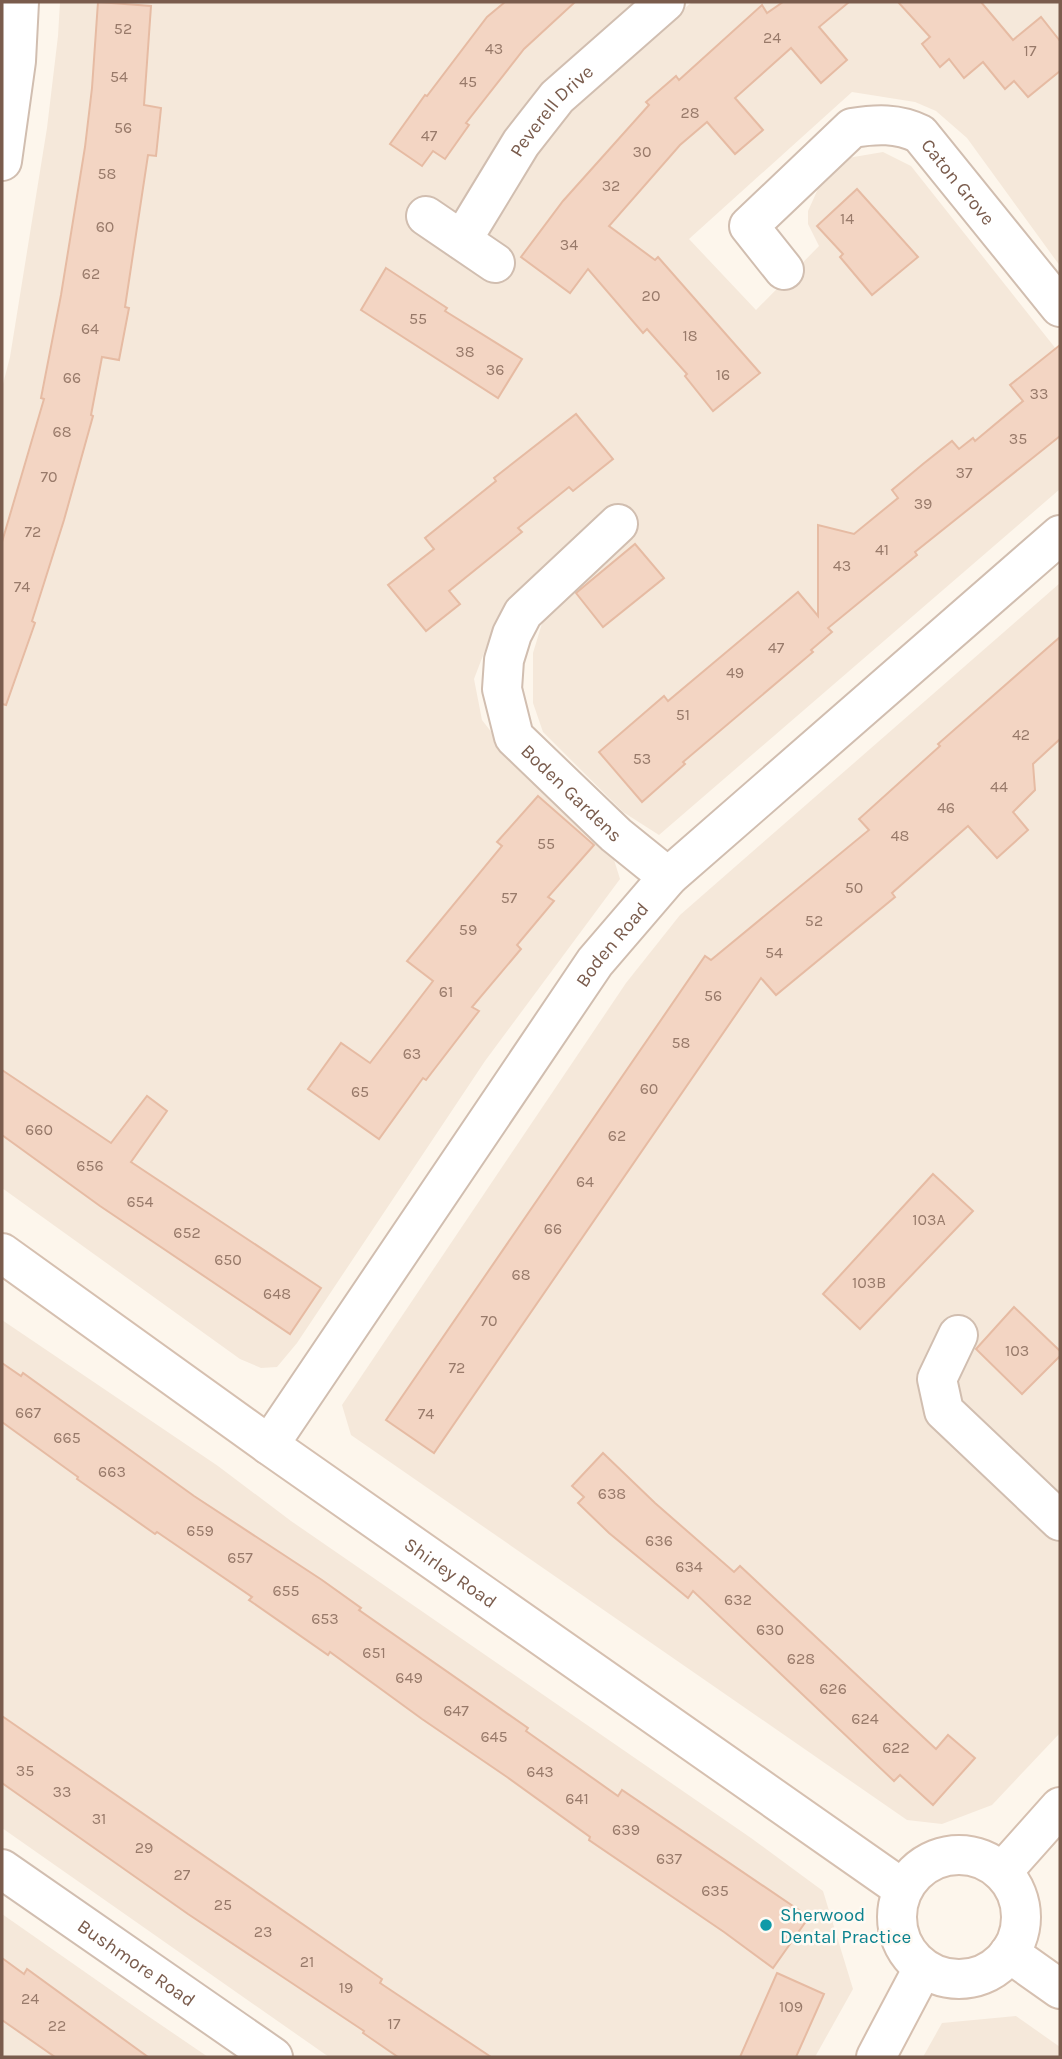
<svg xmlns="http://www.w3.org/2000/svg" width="1062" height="2059" viewBox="0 0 1062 2059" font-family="Karla,sans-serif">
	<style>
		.residential { fill: #f5e8da }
		.building { fill: #f3d5c3; stroke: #e6bba3; stroke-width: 2 }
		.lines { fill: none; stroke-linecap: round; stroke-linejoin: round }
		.street-casing { stroke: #d1beb0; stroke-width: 42 }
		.secondary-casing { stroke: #d6c0b0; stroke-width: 42 }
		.street { stroke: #fff; stroke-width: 38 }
		.secondary { stroke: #fff; stroke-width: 38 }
		.culture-dot { fill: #0f9aa8; stroke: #fffaf3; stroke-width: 2.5 }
		.labels { text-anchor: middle; stroke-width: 5; stroke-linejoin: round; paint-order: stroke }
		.number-label { font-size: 16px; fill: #987a6a }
		.street-label { font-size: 19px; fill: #7a5c4d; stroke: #fffaf3 }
		.culture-label { font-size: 19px; fill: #0d838f; stroke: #fffaf3; text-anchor: start }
	</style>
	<rect width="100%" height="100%" fill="#fdf6ec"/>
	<g class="residential">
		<polygon points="60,2 631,2 655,34 692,2 1060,2 1060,266 967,138 936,111 915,102 852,92 689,239 756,310 819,246 808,224 808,211 822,180 842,159 883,152 911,166 1060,354 1060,489 659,835 623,812 543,732 533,703 533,653 543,620 636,535 620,509 495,624 474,679 482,720 513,760 611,850 620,879 485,1061 297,1343 277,1367 261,1368 240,1359 2,1188 2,388 10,357 47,128 58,36"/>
		<polygon points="1060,583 1060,1733 992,1805 942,1824 907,1820 351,1435 342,1405 626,983 680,915"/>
		<polygon points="2,1320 218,1466 291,1521 751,1838 823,1891 853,1989 815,2057 329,2057 2,1828"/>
		<polygon points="2,1914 145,2014 208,2057 2,2057"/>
		<polygon points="1016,2016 1060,2047 1060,2057 923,2057 942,2023"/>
	</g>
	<g class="building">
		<polygon points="98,2 151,6 144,105 161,108 156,156 148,155 125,307 129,308 119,360 102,357 91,415 93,416 64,520 32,621 35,623 6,705 2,704 2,542 44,399 41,398 61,295 85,147 92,88"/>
		<polygon points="505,2 575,2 524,49 466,123 469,125 445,159 433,151 422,166 390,144 425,95 427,96 487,17"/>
		<polygon points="783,2 849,2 819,27 847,60 821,83 791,48 735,98 763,130 735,154 707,122 680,145 609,226 655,260 658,257 760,373 713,411 685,376 687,374 647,329 643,333 588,269 570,293 521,257 563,201 649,105 646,102 676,76 679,80 762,5 767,13"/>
		<polygon points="898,2 981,2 1013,40 1041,17 1060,41 1060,71 1028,97 1014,81 1005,89 983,62 964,78 949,59 940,67 922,44 930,37"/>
		<polygon points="857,189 918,257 872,295 840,257 843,254 817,226"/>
		<polygon points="386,268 447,308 445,311 522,359 498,398 361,310"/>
		<polygon points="1060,345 1060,436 915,552 917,555 828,628 832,632 811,650 813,652 683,762 685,764 642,802 599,752 664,696 668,701 798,592 818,616 818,525 854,534 898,498 892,490 923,464 952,441 959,449 973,438 975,441 1023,401 1010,385"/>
		<polygon points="576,414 613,459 573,491 569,487 518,528 522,532 449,591 460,604 426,631 388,585 434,549 425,538 496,481 494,478"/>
		<polygon points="635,544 664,578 603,627 576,593"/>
		<polygon points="1060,637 1060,739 1033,764 1035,790 1013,812 1028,830 997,858 968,826 892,893 895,897 776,995 761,978 434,1453 386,1420 705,956 711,960 869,830 859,819 940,746 938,744"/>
		<polygon points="538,796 594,845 548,897 554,901 517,945 521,949 472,1007 479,1011 426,1080 423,1078 379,1139 308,1089 341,1043 370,1063 433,981 407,961 502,846 497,842"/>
		<polygon points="2,1070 111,1143 147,1096 167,1111 131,1162 321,1288 290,1334 100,1206 2,1135"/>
		<polygon points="933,1174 973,1211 860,1329 823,1294"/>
		<polygon points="1014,1307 1060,1351 1060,1356 1022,1394 976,1349"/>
		<polygon points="2,1363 21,1376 23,1373 194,1496 322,1580 361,1608 359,1610 528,1728 526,1731 618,1796 622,1790 809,1917 773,1968 724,1932 589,1840 590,1837 507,1777 422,1719 330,1652 328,1655 249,1600 252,1597 157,1532 155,1534 77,1479 78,1477 2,1422"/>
		<polygon points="603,1453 655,1503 734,1572 740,1566 936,1749 948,1735 975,1758 933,1805 900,1775 894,1781 693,1591 688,1598 609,1533 578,1503 584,1497 572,1486"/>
		<polygon points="2,1716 382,1979 380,1983 491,2057 398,2057 363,2033 364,2031 188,1914 2,1783"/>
		<polygon points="2,1958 24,1974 27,1969 148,2057 55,2057 2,2020"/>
		<polygon points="777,1973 824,1994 796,2057 740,2057"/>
	</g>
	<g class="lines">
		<g class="street-casing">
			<g id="street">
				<polyline points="2,161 16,61 19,2"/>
				<polyline points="426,216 495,263"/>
				<path id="s1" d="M462 240 521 143 557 97 665 2"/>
				<path id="s2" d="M784 270 749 226 852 128C876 124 898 123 920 134L1060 307"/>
				<path id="s3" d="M618 524 523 613 512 634 504 660 502 689 514 737 616 835 668 877"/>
				<polyline points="958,1335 937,1379 944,1411 1060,1521"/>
				<path id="s4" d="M269 1445 595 962 668 877 1060 535"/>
				<path id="s5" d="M2 1869 273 2057"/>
			</g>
		</g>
		<g class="secondary-casing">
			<g id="secondary">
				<path id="s6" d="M2 1253 269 1445 903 1889"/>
				<circle cx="959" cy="1917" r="62"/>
				<polyline points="1002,1872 1060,1807"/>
				<polyline points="1009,1953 1060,1989"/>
				<polyline points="876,2057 923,1968"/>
			</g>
		</g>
		<use href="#street" class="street"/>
		<use href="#secondary" class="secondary"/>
	</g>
	<circle class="culture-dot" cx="766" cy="1925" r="7"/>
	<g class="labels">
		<g class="number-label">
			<text x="123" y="34">52</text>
			<text x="772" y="43">24</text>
			<text x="494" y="54">43</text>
			<text x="1030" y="56">17</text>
			<text x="119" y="82">54</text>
			<text x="468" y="87">45</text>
			<text x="690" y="118">28</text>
			<text x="123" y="133">56</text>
			<text x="429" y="141">47</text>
			<text x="642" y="157">30</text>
			<text x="107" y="179">58</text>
			<text x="611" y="191">32</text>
			<text x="847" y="224">14</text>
			<text x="105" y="232">60</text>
			<text x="569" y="250">34</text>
			<text x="91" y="279">62</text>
			<text x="651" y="301">20</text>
			<text x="418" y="324">55</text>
			<text x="90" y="334">64</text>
			<text x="690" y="341">18</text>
			<text x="465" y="357">38</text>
			<text x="495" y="375">36</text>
			<text x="723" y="380">16</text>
			<text x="72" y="383">66</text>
			<text x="1039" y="399">33</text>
			<text x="62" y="437">68</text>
			<text x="1018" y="444">35</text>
			<text x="964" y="478">37</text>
			<text x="49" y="482">70</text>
			<text x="923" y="509">39</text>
			<text x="33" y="537">72</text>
			<text x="882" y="555">41</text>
			<text x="842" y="571">43</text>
			<text x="22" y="592">74</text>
			<text x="776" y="653">47</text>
			<text x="735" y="678">49</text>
			<text x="683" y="720">51</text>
			<text x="1021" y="740">42</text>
			<text x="642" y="764">53</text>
			<text x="999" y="792">44</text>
			<text x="946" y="813">46</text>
			<text x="900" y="841">48</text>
			<text x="546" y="849">55</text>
			<text x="854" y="893">50</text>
			<text x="509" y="903">57</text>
			<text x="814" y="926">52</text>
			<text x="468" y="935">59</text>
			<text x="774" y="958">54</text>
			<text x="446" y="997">61</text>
			<text x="713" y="1001">56</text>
			<text x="681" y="1048">58</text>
			<text x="412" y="1059">63</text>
			<text x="649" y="1094">60</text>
			<text x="360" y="1097">65</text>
			<text x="39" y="1135">660</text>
			<text x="617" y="1141">62</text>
			<text x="90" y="1171">656</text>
			<text x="585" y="1187">64</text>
			<text x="140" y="1207">654</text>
			<text x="929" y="1225">103A</text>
			<text x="553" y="1234">66</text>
			<text x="187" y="1238">652</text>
			<text x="228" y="1265">650</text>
			<text x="521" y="1280">68</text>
			<text x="869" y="1288">103B</text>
			<text x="277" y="1299">648</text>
			<text x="489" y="1326">70</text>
			<text x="1017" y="1356">103</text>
			<text x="457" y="1373">72</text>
			<text x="28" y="1418">667</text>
			<text x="426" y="1419">74</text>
			<text x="67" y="1443">665</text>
			<text x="112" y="1477">663</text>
			<text x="612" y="1499">638</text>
			<text x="200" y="1536">659</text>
			<text x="659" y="1546">636</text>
			<text x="240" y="1563">657</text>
			<text x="689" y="1572">634</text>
			<text x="286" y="1596">655</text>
			<text x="738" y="1605">632</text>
			<text x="325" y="1624">653</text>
			<text x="770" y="1635">630</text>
			<text x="374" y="1658">651</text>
			<text x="801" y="1664">628</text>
			<text x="409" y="1683">649</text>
			<text x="833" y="1694">626</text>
			<text x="456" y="1716">647</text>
			<text x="865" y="1724">624</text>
			<text x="494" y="1742">645</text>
			<text x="896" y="1753">622</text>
			<text x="25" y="1776">35</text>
			<text x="540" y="1777">643</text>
			<text x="62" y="1797">33</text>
			<text x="577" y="1804">641</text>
			<text x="99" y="1824">31</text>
			<text x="626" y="1835">639</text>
			<text x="144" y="1853">29</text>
			<text x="669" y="1864">637</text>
			<text x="182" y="1880">27</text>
			<text x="715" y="1896">635</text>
			<text x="223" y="1910">25</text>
			<text x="263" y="1937">23</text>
			<text x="307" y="1967">21</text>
			<text x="346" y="1993">19</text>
			<text x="30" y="2004">24</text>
			<text x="791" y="2012">109</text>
			<text x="394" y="2029">17</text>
			<text x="57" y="2031">22</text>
		</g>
		<g class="street-label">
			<text dy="7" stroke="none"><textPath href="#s1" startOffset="158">Peverell Drive</textPath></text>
			<text dy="7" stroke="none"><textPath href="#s2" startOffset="329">Caton Grove</textPath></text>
			<text dy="7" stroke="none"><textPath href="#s3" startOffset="340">Boden Gardens</textPath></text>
			<text dy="7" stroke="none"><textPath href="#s4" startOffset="607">Boden Road</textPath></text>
			<text dy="7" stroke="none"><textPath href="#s6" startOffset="551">Shirley Road</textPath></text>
			<text dy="7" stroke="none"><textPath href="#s5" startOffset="164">Bushmore Road</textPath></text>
		</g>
		<g class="culture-label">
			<text x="780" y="1921">Sherwood<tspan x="780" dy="22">Dental Practice</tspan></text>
		</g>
	</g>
	<rect width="1062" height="2059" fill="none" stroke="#7a5c4d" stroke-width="7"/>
</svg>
